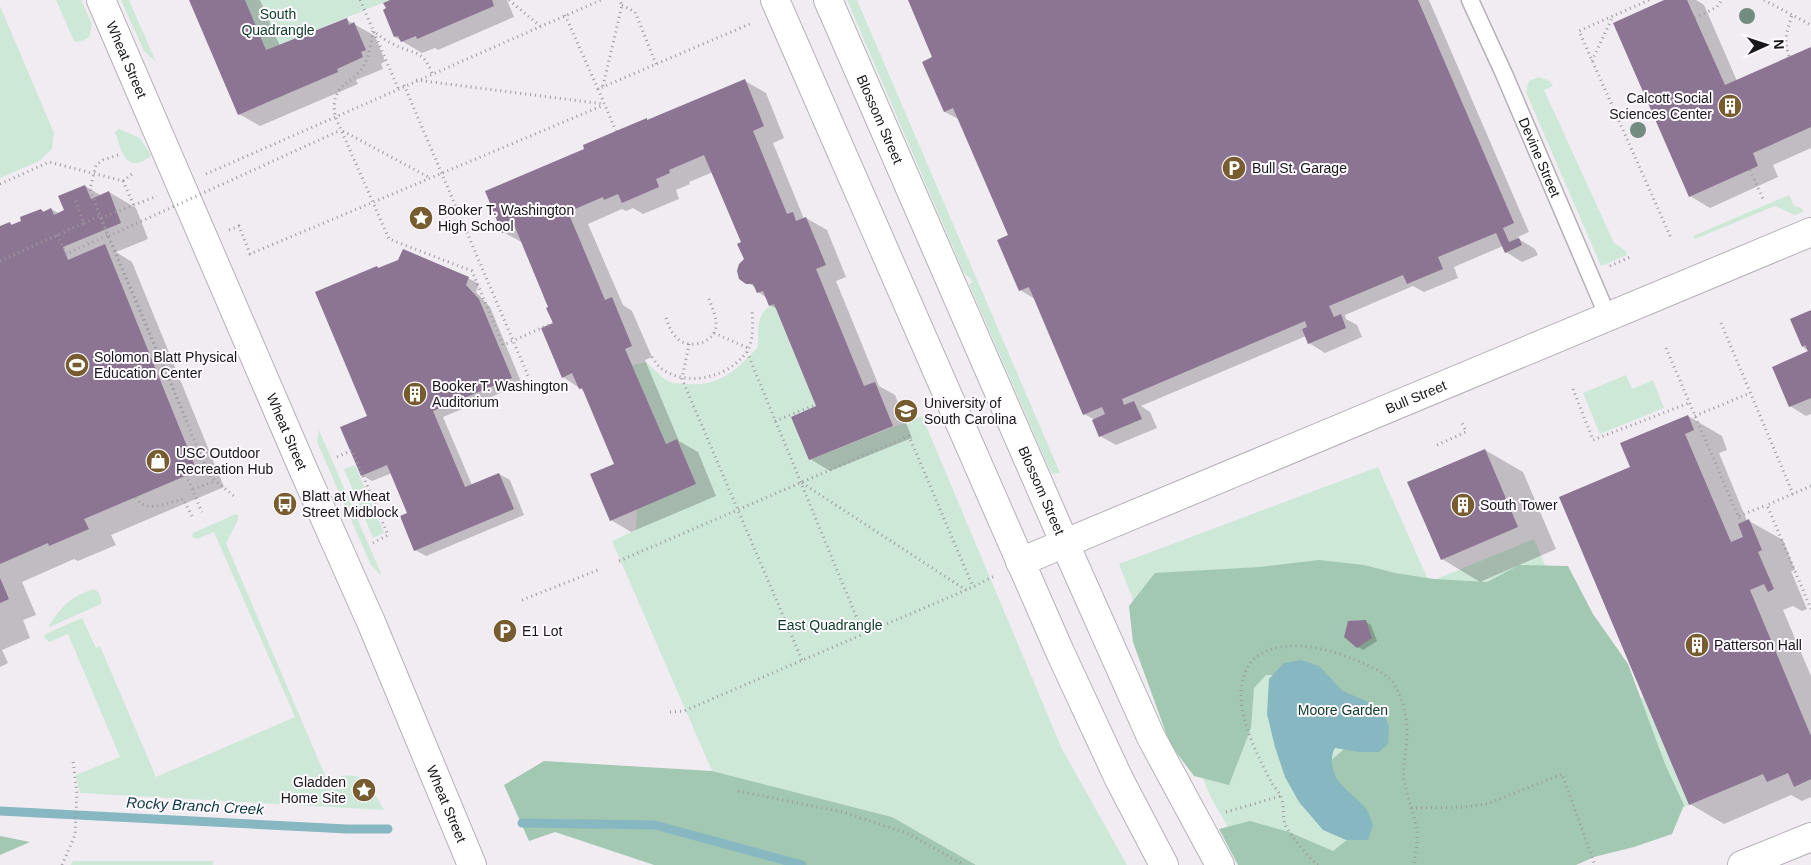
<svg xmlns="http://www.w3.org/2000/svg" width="1811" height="865" viewBox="0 0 1811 865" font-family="Arial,sans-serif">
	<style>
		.green { fill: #cee8d8 }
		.forest { fill: #a2c8b1 }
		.water { fill: #87b7c1 }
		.shadow { fill: #0003 }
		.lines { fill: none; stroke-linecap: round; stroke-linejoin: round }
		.stream { stroke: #87b7c1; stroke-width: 9 }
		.building { fill: #8c7593 }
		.lane-casing { stroke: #b5b1b7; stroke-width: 19 }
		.street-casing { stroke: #b5b1b7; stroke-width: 30 }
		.secondary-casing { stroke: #b5b1b7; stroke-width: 30 }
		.path { stroke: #9d9a9e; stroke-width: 3; stroke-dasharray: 1 4; stroke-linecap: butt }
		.lane { stroke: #fff; stroke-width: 16 }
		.street { stroke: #fff; stroke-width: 28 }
		.secondary { stroke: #fff; stroke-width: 28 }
		.path-bridge { stroke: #9d9a9e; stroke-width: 3; stroke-dasharray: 1 4; stroke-linecap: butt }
		.tree { fill: #738c82 }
		.labels { text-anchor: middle; stroke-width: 4; stroke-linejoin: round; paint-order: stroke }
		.park-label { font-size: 14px; fill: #0d3e27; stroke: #fdf9fe }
		.street-label { font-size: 14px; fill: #181719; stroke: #fdf9fe }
		.poi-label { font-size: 14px; fill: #181719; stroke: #fdf9fe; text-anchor: start }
		.water-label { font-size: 15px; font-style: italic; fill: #0a3941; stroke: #fdf9fe }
	</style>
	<rect width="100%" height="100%" fill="#f0ecf2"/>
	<g class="green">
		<polygon points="56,0 81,0 92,24 89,37 84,40 77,42 74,41"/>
		<polygon points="121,0 129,0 156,62 144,51"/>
		<polygon points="245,0 390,0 266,50"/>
		<polygon points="847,0 857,0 1060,473 1052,474 1049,468 969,284 972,283 971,279 964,273"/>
		<polygon points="0,6 54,133 52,149 39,161 0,178"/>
		<polygon points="1539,77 1550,81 1553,86 1544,90 1614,243 1626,251 1627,255 1601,266 1526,92 1529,81"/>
		<path d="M119 129 140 138 150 154V157C146 159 142 162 138 163 123 166 119 142 115 132Z"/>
		<polygon points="1789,195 1794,206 1802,208 1803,212 1795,215 1775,206 1695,239 1693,236"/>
		<path d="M774 304 816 406 791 417 809 460 922 416 1062 749 1127 865H976L892 817 712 771 612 541 636 530 637 509 696 484 677 439 666 444 632 365 646 362C653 368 662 379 670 382 674 384 681 383 686 384 720 387 736 370 758 347 759 330 755 312 774 304Z"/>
		<polygon points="1626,375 1632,389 1653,380 1664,408 1600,434 1583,393"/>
		<polygon points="319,430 382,576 371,565 317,442"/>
		<polygon points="355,465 384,533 373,538 344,469"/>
		<polygon points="1378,467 1429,582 1534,539 1606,711 1643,697 1689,805 1571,865 1250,865 1210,796 1119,564"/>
		<path d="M236 514 238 516V520L226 543 327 780C363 768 368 780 384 810L80 793 76 775 120 757 68 634 49 642 44 637 45 634 82 618 96 648 100 646 156 777 295 717 214 532 197 539 192 537 193 533Z"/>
		<path d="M93 589C99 591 102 597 101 604L50 627 49 625C64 604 69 598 93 589Z"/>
		<polygon points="73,861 213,861 213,865 71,865"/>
	</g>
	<g class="forest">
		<polygon points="1319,560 1364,565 1395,573 1434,579 1487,582 1519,565 1568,566 1593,614 1628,664 1665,764 1684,805 1672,834 1634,847 1594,857 1576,865 1238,865 1219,829 1250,821 1289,832 1333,851 1348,839 1327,764 1343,750 1355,733 1287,675 1266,675 1254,688 1251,728 1229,785 1194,776 1170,744 1133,642 1129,606 1155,573 1259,567"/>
		<polygon points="544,761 712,771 892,817 976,865 654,865 555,832 529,841 504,785"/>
		<polygon points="0,836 30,842 0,855"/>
	</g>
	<path class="water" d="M1301 660 1319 666 1343 691 1382 708 1389 727 1388 744 1379 752H1360L1335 748C1332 753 1332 757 1332 763 1333 785 1355 794 1367 810 1370 815 1371 820 1373 825L1368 840H1346L1323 830 1299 802 1285 777 1275 747 1267 714 1269 679 1284 663Z"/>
	<g class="shadow">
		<polygon points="190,0 260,0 280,46 347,20 375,36 385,61 381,64 383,69 356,80 358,84 260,126 239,114"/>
		<polygon points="393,0 507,0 514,17 438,50 435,48 422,53 395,37"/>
		<polygon points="909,0 1429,0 1529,232 1518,237 1519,239 1535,249 1538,255 1522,262 1506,252 1503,246 1454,267 1458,278 1424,292 1413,286 1345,315 1346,319 1357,325 1362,337 1325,353 1309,343 1306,336 1141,406 1150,412 1157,428 1116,445 1100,436 1095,420 1084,414 1035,299 1020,290 1009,236 960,120 945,112 924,62 934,58"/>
		<polygon points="1667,0 1696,0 1704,5 1737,81 1811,49 1811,148 1773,165 1778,177 1710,208 1690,196"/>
		<polygon points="745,81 766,93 784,138 773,143 804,219 806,218 827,230 846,277 836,281 879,386 895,395 912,438 830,471 810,459 818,407 777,309 770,305 767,298 758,292 756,288 747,282 742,243 713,172 689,182 690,184 676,190 679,199 643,214 633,208 626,211 622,209 588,224 623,305 632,311 652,357 645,360 679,441 698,452 716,496 631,532 611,520 616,465 584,391 563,377 554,324 550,308 523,243 503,232 585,149 647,120 649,121"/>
		<polygon points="85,186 102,196 109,192 136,208 148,239 116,252 132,262 224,487 111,535 116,545 78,561 74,559 22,582 36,615 23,620 30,638 2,650 8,663 0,667 0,227 10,223 13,226 41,210 45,212 51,209 60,214 66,211"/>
		<polygon points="377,267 380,269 468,278 479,284 476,292 490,307 522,384 443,417 472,485 499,474 510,480 524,515 426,556 415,550 409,513 392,473 372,481 362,475 368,416"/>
		<polygon points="1811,311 1811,414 1806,416 1790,406 1809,352 1802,346"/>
		<polygon points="1688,416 1722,436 1727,450 1719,453 1747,521 1749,521 1783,540 1795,570 1791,571 1807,609 1802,611 1793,606 1783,610 1811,676 1811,797 1802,801 1791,795 1724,824 1690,804 1632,468"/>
		<polygon points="1485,450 1523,472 1556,549 1480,582 1442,559"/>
		<polygon points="1366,622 1371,625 1377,641 1363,650 1358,647"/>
	</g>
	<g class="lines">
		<g class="stream">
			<polyline points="0,811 347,829 388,829"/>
			<polyline points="522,823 655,825 802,865"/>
		</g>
	</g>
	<g class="building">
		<polygon points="189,0 245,0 266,50 347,18 349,25 354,22 366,50 361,52 363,57 337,69 338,72 238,115"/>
		<polygon points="390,0 492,0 494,6 417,39 416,36 401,42 398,36 394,37 383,10 386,8 383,3"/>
		<polygon points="908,0 1418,0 1514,223 1503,228 1509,242 1519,238 1522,245 1505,253 1496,233 1438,257 1443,269 1407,284 1403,275 1329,306 1334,317 1341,314 1346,328 1308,344 1302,329 1307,327 1305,321 1122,399 1124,405 1134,401 1142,419 1099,437 1092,420 1105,414 1102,407 1083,415 1029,287 1019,291 997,240 1008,235 953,108 944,112 922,62 932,57"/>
		<polygon points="1664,0 1687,0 1725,85 1811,47 1811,127 1753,153 1758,166 1689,197 1613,23"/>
		<polygon points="745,79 764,126 753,131 787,214 793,212 796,221 806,217 826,265 816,269 864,386 875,382 893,426 809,460 791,417 816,406 774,304 769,306 763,291 757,293 753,284 746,284 739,279 737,271 739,264 744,259 737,244 741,242 704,155 669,170 670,173 656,179 659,187 622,203 618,194 604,200 603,197 568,212 605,300 612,297 632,346 625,349 666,444 677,439 696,484 610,521 590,474 614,464 582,388 579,389 572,373 562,378 541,328 553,323 546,308 548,307 515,227 502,233 485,191 584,149 583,145 616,131 647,118 647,120"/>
		<polygon points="85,185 91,199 109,191 121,223 63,247 68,260 105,244 197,471 84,519 89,529 49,546 48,543 0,564 0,226 10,222 11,225 21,221 20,217 41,209 43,212 51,208 54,215 64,210 58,196"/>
		<polygon points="403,249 469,277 466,285 479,299 512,378 433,411 465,487 499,473 514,509 414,551 400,516 407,513 387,465 361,476 340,427 367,416 315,292 377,266 378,268 398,260"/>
		<polygon points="1811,310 1811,398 1789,407 1772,367 1808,351 1805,345 1802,347 1790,319"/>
		<polygon points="1688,415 1694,430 1685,434 1731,542 1743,537 1738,524 1749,519 1762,550 1758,552 1774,589 1768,592 1764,584 1750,590 1811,736 1811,779 1794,787 1788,773 1767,782 1763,774 1689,805 1559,497 1630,467 1620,443"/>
		<polygon points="1485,449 1518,527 1441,560 1407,482"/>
		<polygon points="0,578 9,599 0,603"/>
		<polygon points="1366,620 1372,638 1357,648 1344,637 1348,621"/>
	</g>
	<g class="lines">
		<g class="lane-casing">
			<g id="lane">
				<path id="s1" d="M1470 0 1504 74 1608 317"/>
			</g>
		</g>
		<g class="street-casing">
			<g id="street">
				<path id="s2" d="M101 0 303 469 371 622 472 865"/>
				<path id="s3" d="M1020 562 1811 232"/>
			</g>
		</g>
		<g class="secondary-casing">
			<g id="secondary">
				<polyline points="775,0 1060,652 1119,779 1164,865"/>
				<path id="s4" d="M828 0 1065 544 1151 737 1220 865"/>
				<polyline points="1742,865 1811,837"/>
			</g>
		</g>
		<g class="path">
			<polyline points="360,0 398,88"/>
			<polyline points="509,0 540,26"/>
			<polyline points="1649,0 1579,31 1671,238"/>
			<polyline points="1764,0 1811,25"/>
			<polyline points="622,5 635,12 656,64"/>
			<polyline points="565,15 598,89 752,23"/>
			<polyline points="1695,18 1717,7 1722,0"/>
			<path d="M1789 56C1783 39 1787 32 1792 15"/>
			<polyline points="1592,61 1613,16"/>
			<path d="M432 73C422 48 413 55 393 44 386 41 380 36 373 31 371 42 370 55 364 65 352 87 330 82 335 116L389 239 472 271 503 345 553 323"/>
			<polyline points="416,80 604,104"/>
			<polyline points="404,85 529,378"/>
			<polyline points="603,86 622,5 619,0"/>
			<polyline points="598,89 616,131"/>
			<polyline points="343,131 430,178"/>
			<polyline points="118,155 103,160 96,165 90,189 104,226 209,475 235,497"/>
			<polyline points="1750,170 1763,199"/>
			<polyline points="206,174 601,0"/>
			<polyline points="123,181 132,174"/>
			<polyline points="0,184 49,162 123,181 134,206"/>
			<polyline points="101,218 157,196"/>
			<polyline points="229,230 239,226 250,254 604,105"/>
			<polyline points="57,235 66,254 108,235"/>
			<polyline points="0,261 84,223 75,200"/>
			<polyline points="1610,266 1630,257"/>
			<path d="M666 318C669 326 671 333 678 339 689 349 713 344 716 327 717 317 712 307 708 297"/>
			<polyline points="1721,323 1793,494"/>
			<polyline points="714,333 748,348"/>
			<polyline points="689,344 682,379 802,660"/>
			<polyline points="1666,348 1741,523"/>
			<polyline points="747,352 863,633"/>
			<path d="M652 357C655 361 658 367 662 369 688 387 727 378 746 353 754 342 753 323 752 311"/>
			<polyline points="1573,389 1593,440 1689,403"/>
			<polyline points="1695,416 1750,393"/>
			<polyline points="775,421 815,405"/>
			<polyline points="1437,445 1466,432 1461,420"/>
			<polyline points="337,457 352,450 388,535 373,543"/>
			<polyline points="186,475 202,512"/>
			<polyline points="802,483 966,590"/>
			<polyline points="1811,486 1767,505 1811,609"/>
			<polyline points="193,489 216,481"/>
			<path d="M136 497C144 515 169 502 183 499L192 516"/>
			<polyline points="1739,516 1767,505"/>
			<polyline points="619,561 909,436 973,587"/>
			<polyline points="522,600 598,570"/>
			<polyline points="670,712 684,711 973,587 996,575"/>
			<polyline points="738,791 843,812 909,834 964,865"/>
			<polyline points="1411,808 1465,807 1487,804 1562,774 1595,865"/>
			<polyline points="1226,812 1281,796"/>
			<polyline points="62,865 75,835 77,793 73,761"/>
			<path d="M1318 865C1308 857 1290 836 1285 824 1282 815 1285 803 1280 795 1278 791 1274 787 1272 783 1259 760 1242 724 1241 698 1239 632 1311 641 1353 659 1365 664 1388 673 1394 684 1404 700 1408 721 1407 739 1406 753 1402 766 1404 780 1407 798 1416 816 1417 835 1418 845 1415 855 1414 865"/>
		</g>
		<use href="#lane" class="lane"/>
		<use href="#street" class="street"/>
		<use href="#secondary" class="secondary"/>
		<g class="path-bridge">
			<polyline points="84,223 100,216 187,421"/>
			<polyline points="109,236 341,130"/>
		</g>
	</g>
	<g class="tree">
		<circle cx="1747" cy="16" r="8"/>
		<circle cx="1638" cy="130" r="8"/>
	</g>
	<defs>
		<g id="building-disc" transform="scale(1.25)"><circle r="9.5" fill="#765c2e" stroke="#fdf9fe"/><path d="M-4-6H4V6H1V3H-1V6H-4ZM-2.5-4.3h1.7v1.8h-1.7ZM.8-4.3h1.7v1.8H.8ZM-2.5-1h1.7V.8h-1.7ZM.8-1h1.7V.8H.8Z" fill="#fff"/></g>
		<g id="parking-disc" transform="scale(1.25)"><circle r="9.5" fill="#765c2e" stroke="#fdf9fe"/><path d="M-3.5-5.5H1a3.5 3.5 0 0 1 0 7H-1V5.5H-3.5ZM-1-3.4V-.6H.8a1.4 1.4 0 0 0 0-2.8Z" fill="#fff"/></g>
		<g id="sight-disc" transform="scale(1.25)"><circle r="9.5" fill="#765c2e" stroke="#fdf9fe"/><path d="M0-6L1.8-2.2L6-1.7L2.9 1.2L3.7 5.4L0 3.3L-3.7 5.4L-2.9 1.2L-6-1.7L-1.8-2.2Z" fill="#fff"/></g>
		<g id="stadium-disc" transform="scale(1.25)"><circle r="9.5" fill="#765c2e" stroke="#fdf9fe"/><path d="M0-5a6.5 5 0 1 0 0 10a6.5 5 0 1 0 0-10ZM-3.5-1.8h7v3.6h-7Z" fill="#fff"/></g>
		<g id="university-disc" transform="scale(1.25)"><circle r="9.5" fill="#765c2e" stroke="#fdf9fe"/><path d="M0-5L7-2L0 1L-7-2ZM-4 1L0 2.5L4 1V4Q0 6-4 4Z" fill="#fff"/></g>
		<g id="shop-disc" transform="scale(1.25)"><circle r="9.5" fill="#765c2e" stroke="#fdf9fe"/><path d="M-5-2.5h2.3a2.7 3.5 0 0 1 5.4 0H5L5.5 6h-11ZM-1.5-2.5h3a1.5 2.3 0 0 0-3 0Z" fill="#fff"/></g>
		<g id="bus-disc" transform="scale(1.25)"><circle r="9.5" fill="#765c2e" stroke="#fdf9fe"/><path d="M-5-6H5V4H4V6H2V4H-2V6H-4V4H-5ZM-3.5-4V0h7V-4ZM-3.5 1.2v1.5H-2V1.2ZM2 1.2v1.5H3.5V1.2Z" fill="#fff"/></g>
	</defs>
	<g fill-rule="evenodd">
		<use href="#building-disc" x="1730" y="106"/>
		<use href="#parking-disc" x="1234" y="168"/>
		<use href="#sight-disc" x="421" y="218"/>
		<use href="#stadium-disc" x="77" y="365"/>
		<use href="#building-disc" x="415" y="394"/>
		<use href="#university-disc" x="906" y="411"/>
		<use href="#shop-disc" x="158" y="461"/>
		<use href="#bus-disc" x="285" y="504"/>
		<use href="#building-disc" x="1463" y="505"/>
		<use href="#parking-disc" x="505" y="631"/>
		<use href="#building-disc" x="1697" y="645"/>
		<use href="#sight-disc" x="364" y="790"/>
	</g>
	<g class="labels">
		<g class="park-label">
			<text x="278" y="19">South<tspan x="278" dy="16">Quadrangle</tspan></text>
			<text x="830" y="630">East Quadrangle</text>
			<text x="1343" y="715">Moore Garden</text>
		</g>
		<g class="street-label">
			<text dy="5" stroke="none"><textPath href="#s2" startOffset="65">Wheat Street</textPath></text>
			<text dy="5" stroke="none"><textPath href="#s4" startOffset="130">Blossom Street</textPath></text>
			<text dy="5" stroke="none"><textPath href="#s1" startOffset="172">Devine Street</textPath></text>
			<text dy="5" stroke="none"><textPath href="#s3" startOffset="429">Bull Street</textPath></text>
			<text dy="5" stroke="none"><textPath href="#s2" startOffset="470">Wheat Street</textPath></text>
			<text dy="5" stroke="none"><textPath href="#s4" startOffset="535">Blossom Street</textPath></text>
			<text dy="5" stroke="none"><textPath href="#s2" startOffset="875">Wheat Street</textPath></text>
		</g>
		<g class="poi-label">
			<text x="1712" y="103" text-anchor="end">Calcott Social<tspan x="1712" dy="16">Sciences Center</tspan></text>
			<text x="1252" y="173">Bull St. Garage</text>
			<text x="438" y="215">Booker T. Washington<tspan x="438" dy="16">High School</tspan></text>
			<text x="94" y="362">Solomon Blatt Physical<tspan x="94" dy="16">Education Center</tspan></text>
			<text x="432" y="391">Booker T. Washington<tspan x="432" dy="16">Auditorium</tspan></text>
			<text x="924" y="408">University of<tspan x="924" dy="16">South Carolina</tspan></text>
			<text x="176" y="458">USC Outdoor<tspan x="176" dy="16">Recreation Hub</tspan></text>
			<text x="302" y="501">Blatt at Wheat<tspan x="302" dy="16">Street Midblock</tspan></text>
			<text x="1480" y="510">South Tower</text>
			<text x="522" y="636">E1 Lot</text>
			<text x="1714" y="650">Patterson Hall</text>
			<text x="346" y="787" text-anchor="end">Gladden<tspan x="346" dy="16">Home Site</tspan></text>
		</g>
		<g class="water-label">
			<text transform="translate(195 806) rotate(3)" y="5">Rocky Branch Creek</text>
		</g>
	</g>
	<g transform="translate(1766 45) rotate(87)" stroke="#fdf9fe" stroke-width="4" paint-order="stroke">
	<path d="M0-4L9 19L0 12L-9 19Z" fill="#181719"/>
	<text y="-8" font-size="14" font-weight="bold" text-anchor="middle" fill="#181719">N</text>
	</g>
</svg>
